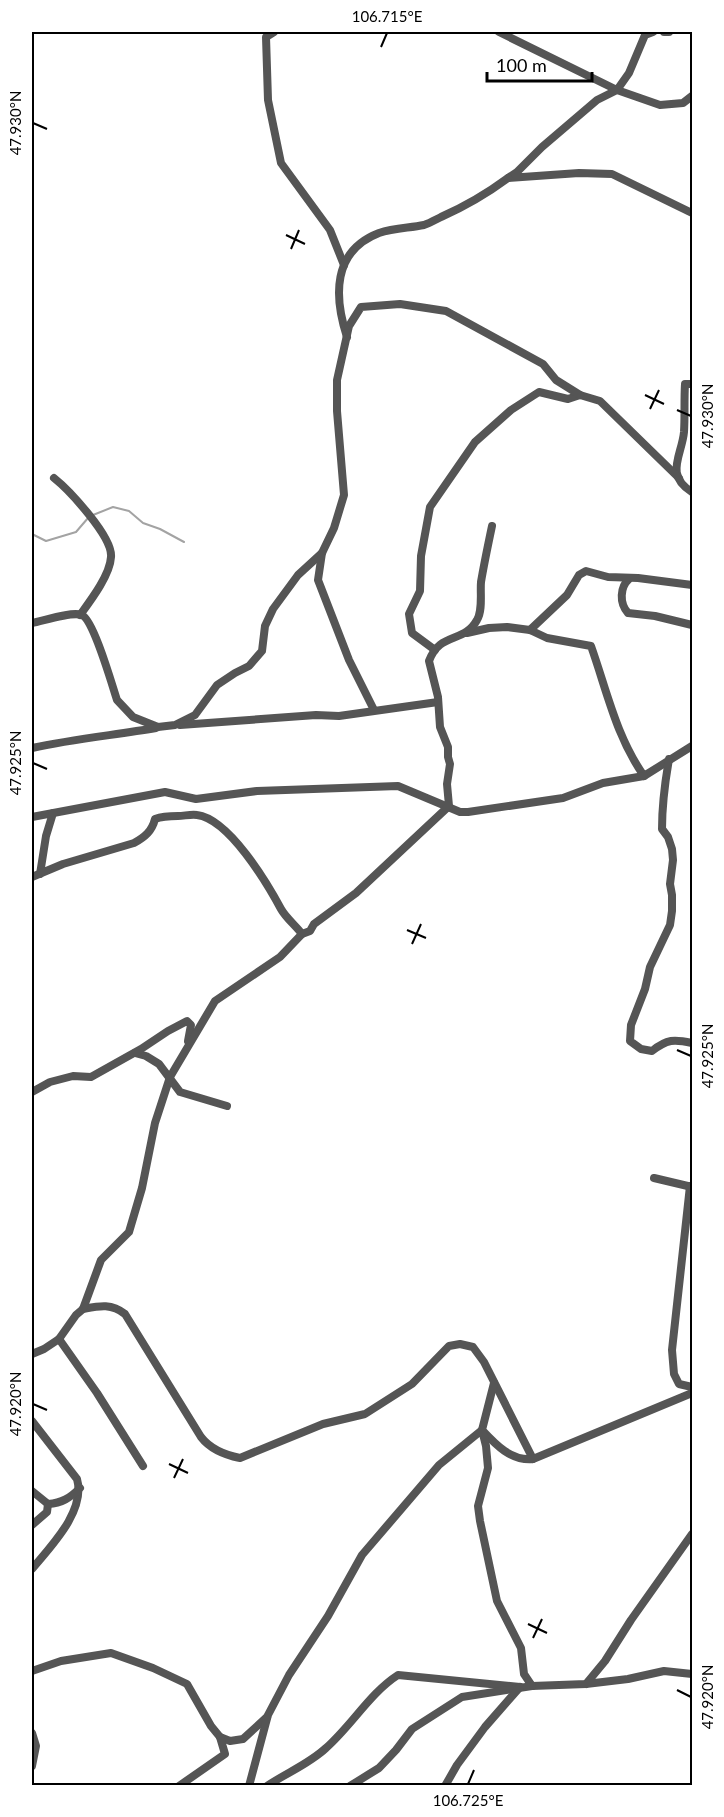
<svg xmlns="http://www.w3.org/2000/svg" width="724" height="1817" viewBox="0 0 724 1817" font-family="Lato,sans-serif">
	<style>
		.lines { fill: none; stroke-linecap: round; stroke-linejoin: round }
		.stream { stroke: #a3a3a3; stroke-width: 2 }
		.minor { stroke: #555; stroke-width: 8 }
		.ticks { fill: none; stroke: #000; stroke-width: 2 }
		.neatline { fill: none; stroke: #000; stroke-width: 2 }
		.ticks-label { font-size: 15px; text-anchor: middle; fill: #000 }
	</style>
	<rect width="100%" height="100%" fill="#fff"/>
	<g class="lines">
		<g class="stream">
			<polyline points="32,454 33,452"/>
			<polyline points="93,515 113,507 129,511 143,523 160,529 184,542"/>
			<polyline points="32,534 46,541 76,532 88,518"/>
		</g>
		<g class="minor">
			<polyline points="274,32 266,37 268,100 281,163 330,230 344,265"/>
			<polyline points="499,32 617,90 660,105 683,103 692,96"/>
			<polyline points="653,32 645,35 629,73 617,90 597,100 542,147 517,172 508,178 579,173 612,174 692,213"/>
			<polyline points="664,32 669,32"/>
			<path d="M347 337C334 297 332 251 379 233 394 228 409 228 424 225 430 223 435 220 441 217 466 206 485 195 508 178"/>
			<path d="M692 384H685C684 400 685 416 684 432 682 455 664 475 692 492"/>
			<path d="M54 478C69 490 113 537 111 557 110 575 91 600 80 615"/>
			<path d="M629 579C620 587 619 603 628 613L655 616 692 625"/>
			<path d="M32 623C43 621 72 611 82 615 94 621 112 685 117 700L133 717 158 727 175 725 195 715 217 685 235 673 249 666 262 651 265 626 273 609 298 575 322 553"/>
			<polyline points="530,630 567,595 579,575 586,571 608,577 638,578 692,585"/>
			<path d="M467 633 489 628 507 627 530 630 547 638 591 646C607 691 616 736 644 776L692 746"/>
			<polyline points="435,650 412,633 409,614 420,591 421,556 430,507 475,442 511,410 539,392 568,399 580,395 600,401 679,478"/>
			<polyline points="374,710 349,660 318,580 322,553 334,528 344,495 337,411 337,380 349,326 361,307 400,304 446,311 543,364 556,380 580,395"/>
			<polyline points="180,725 316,715 339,716 438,702"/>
			<path d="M32 748C73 739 115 735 156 728"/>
			<path d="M669 759C665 782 662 805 662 829L668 837 672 849 673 860 670 884 672 895V911L670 925 650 967 645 989 631 1025 630 1041 641 1049 652 1051C667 1039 674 1039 692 1043"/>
			<polyline points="32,817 165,792 196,799 257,791 398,786 460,812 468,812 563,798 603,783 644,776"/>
			<polyline points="40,874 46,836 53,813"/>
			<path d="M32 877 63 864 134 843C145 837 152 831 155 819 163 816 170 816 178 816 184 816 191 814 197 815 229 819 267 883 281 909 286 918 296 926 302 934"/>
			<polyline points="135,1053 146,1056 159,1064 180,1092 227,1106"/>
			<polyline points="32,1092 50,1082 73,1076 91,1077 141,1049 168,1031 187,1021 191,1025 188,1041"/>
			<polyline points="654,1178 692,1187"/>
			<polyline points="690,1186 672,1350 674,1374 679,1384 692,1387"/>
			<path d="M83 1309C99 1306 111 1303 125 1314L201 1437C211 1450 225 1455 240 1458L323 1424 365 1414 412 1384 449 1346 460 1344 473 1347 484 1362 533 1459"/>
			<polyline points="59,1339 97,1393 143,1466"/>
			<path d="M32 1354 44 1349 59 1339 76 1315 83 1309 101 1260 129 1232 142 1188 155 1123 170 1077 215 1001 280 957 302 934 310 931 314 924 356 893 449 806 447 784 450 764 448 757V747L440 727 438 697 429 661C440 631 464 644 477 620 483 610 480 593 481 582 484 564 488 545 492 526"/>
			<path d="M494 1383 482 1430C496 1445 511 1461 533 1459L692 1393"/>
			<path d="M32 1421 77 1479C86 1511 51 1546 32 1569"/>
			<path d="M32 1491 48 1504C62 1503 70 1498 80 1488"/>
			<polyline points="32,1525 47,1512 48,1504"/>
			<polyline points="32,1671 61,1661 111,1653 153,1668 187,1684 211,1726 220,1737 230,1741 243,1739 267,1717"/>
			<polyline points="586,1684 605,1661 631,1620 692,1534"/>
			<polyline points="32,1733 36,1746 32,1766"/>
			<polyline points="179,1786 225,1754 220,1737"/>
			<polyline points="249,1786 268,1715 289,1675 328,1616 362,1555 439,1465 482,1430 486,1446 488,1468 478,1506 480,1521 497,1601 521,1648 524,1674 532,1686 586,1684 628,1679 664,1671 692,1674"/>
			<path d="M267 1786C286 1773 309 1764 326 1748 352 1725 370 1693 398 1675L520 1687"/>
			<polyline points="350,1786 379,1768 396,1750 412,1729 462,1697 532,1686"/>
			<polyline points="445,1786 457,1765 485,1727 520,1687"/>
		</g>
	</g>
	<path class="ticks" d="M381 47 387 33M33 123 47 129M286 235 305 244M291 249 299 230M645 395 664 404M650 409 659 390M677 410 691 416M33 763 47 769M407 930 426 938M412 944 421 924M677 1050 691 1056M33 1404 47 1410M169 1464 188 1473M174 1478 183 1459M528 1624 547 1633M533 1638 542 1619M677 1690 691 1697M468 1784 474 1770"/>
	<rect width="724" height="1817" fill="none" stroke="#ffffff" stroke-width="66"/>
	<path d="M487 72v9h105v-9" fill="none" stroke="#000000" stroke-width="3"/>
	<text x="496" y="72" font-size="18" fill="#000000" stroke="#ffffff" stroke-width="4.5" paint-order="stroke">100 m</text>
	<rect x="33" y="33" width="658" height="1751" class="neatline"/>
	<g class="ticks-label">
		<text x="387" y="22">106.715°E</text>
		<text transform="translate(16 123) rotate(-90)" y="5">47.930°N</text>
		<text transform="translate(708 416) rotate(-90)" y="5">47.930°N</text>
		<text transform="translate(16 763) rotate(-90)" y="5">47.925°N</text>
		<text transform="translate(708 1056) rotate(-90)" y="5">47.925°N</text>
		<text transform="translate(16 1404) rotate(-90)" y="5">47.920°N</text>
		<text transform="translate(708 1697) rotate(-90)" y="5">47.920°N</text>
		<text x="468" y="1806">106.725°E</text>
	</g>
</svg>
